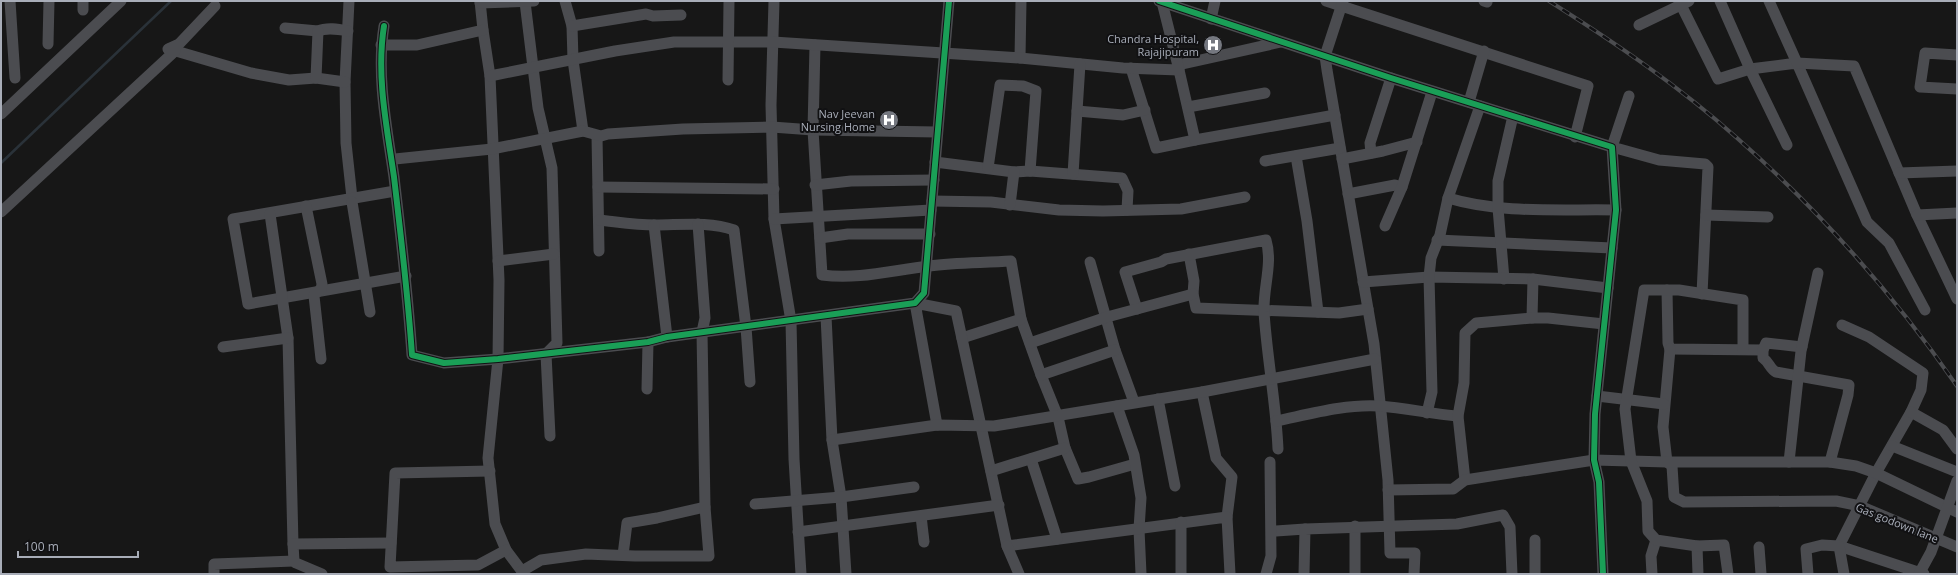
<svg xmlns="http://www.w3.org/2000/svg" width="1958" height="575" viewBox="0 0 1958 575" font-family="'Open Sans',sans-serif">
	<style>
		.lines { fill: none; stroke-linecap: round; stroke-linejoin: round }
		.stream { stroke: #2a3239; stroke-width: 2.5 }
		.minor { stroke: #4b4c50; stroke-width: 11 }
		.rail-casing { stroke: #4b4c4f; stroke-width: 4 }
		.rail { stroke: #111113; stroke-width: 2.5; stroke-dasharray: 8; stroke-linecap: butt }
		.cycleway-casing { stroke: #111113; stroke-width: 8 }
		.cycleway { stroke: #1a9f57; stroke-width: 6 }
		.labels { text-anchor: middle; stroke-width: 4; stroke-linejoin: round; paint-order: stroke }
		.poi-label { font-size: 11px; fill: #a8adb8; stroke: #111113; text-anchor: end }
		.street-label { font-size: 11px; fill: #a8adb8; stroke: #111113 }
	</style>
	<rect width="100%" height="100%" fill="#171717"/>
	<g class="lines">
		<polyline class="stream" points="1,163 171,1"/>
		<g class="minor">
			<polyline points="10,1 15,78"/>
			<polyline points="83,1 83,10"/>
			<polyline points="349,1 345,82 346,143 352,198"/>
			<polyline points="480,1 483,30 490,76 499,280 498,359 488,458 495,524 506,550 524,574"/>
			<polyline points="565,1 572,26 573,60 583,131"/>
			<polyline points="774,1 771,105 774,219 791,321 794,459 801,574"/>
			<polyline points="1159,1 1391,78 1612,147 1616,210 1595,414 1594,460 1599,482 1603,574"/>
			<polyline points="1326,1 1588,86 1575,137"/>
			<polyline points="1343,1 1325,56 1327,70 1374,344 1388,480 1390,553 1415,553 1414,574"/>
			<polyline points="1484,1 1487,2"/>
			<polyline points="1679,1 1718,79 1750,69 1797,63 1867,222 1889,243 1925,310"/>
			<polyline points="1720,1 1750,69 1787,145"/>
			<polyline points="1769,1 1797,63 1854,66 1917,215 1957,299"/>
			<polyline points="525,2 538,108 552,168 557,343 546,354 550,436"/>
			<polyline points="480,3 534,1"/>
			<polyline points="1211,19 1215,1"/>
			<polyline points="1639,25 1689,1"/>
			<path d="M384 26C376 76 387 128 394 177 401 237 408 295 412 355L444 363 498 359 648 342 667 337 915 303 924 293 949 1"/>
			<polyline points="572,26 646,14 653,16 681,15"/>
			<path d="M285 28 318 31C327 27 338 29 348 31"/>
			<polyline points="48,44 49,1"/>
			<polyline points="381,45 417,45 483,30"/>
			<path d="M815 45 813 130 822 275C858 280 893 270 929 266 956 262 984 263 1011 261L1021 319 1041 375 1058 417 1065 448 1078 479 1089 477 1135 464"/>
			<polyline points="169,49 251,73 289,80 316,78 345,82"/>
			<polyline points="1957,55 1925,53 1920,87 1957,89"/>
			<polyline points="1020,58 1021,1"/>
			<polyline points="1178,65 1281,42"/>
			<polyline points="1131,68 1156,148 1195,140"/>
			<polyline points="1179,70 1195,140 1335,115"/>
			<polyline points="490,76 615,51 674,42 773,42 1020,58 1123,68 1179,70 1162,2"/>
			<polyline points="316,78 318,31"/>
			<polyline points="728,80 729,1"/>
			<polyline points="1629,96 1612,147 1659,160 1705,164 1708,167 1702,294"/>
			<polyline points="1469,102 1484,51"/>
			<polyline points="1188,107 1265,93"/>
			<polyline points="1077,111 1123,115 1145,110"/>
			<polyline points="1,114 121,1"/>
			<polyline points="597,136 599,251"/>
			<polyline points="1371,153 1370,143 1391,78"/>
			<polyline points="1296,156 1307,221 1318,312"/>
			<polyline points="395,159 492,149 583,131 601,136 608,134 683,129 772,127 813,130 937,132"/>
			<polyline points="1342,159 1383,151 1417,142"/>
			<polyline points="1265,161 1340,148"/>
			<polyline points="935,162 1014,172 1030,171 1122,178 1128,191 1127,210"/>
			<polyline points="988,168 1000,85 1023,86 1036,91 1030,171"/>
			<polyline points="1899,173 1957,171"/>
			<polyline points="1073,174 1080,64"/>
			<polyline points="815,185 851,181 934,180"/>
			<polyline points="598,187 774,189"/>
			<polyline points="395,191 233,219 248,304 406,276"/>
			<polyline points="1348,194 1395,185 1402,187"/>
			<path d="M1448 198C1501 214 1561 209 1616 210"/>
			<polyline points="932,201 991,202 1059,210 1103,211 1181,209 1245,197"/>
			<polyline points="352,202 370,312"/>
			<polyline points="1010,205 1014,172"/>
			<polyline points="306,206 322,284 321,290 315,293 314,296 321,359"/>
			<polyline points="1,212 175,51 168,49 179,44 215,6"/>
			<polyline points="270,214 288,338 293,544"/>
			<polyline points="1706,215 1768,217"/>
			<polyline points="1917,215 1957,213"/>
			<polyline points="774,219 931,210"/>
			<path d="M599 220C618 222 636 225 655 225 681 225 709 221 734 230L746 327 750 382"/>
			<polyline points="654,225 667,337"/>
			<polyline points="1385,226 1402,187 1432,92"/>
			<polyline points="820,238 848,234 930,234"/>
			<polyline points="1437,240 1612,248"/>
			<polyline points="1189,254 1194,281 1193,294 1196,308 1339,313 1368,309"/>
			<polyline points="498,261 554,254"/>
			<polyline points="1090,262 1115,350 1134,402"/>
			<polyline points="1504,279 1498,208 1498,181 1513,116"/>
			<polyline points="1363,282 1429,277 1533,279 1608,288"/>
			<polyline points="1667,290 1668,343 1670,349 1763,350"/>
			<path d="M1137 309 1125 272 1161 262 1166 259 1266 240C1273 263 1263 288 1264 312 1267 358 1276 403 1278 449"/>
			<polyline points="826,316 832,440 841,497 846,574"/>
			<polyline points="1532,318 1533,279"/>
			<polyline points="1842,325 1869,337 1923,373 1921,390 1911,412 1876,473 1839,546 1924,574"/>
			<polyline points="962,338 1021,319"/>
			<polyline points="1030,343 1107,317 1193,294"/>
			<polyline points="223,347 288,338"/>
			<path d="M1802 347 1766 343 1763 350V358C1769 362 1770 369 1776 372L1849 385 1848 395 1830 462"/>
			<polyline points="1670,349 1663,427 1667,462 1672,466 1674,497 1684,502 1836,501 1860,506 1957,547"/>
			<polyline points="1041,375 1115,350"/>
			<polyline points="647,389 648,342"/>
			<polyline points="1202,392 1216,458 1232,477 1227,517"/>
			<polyline points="1597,396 1664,404"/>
			<polyline points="1158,399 1175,486"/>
			<polyline points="1117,406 1134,455 1141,498 1139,529 1141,574"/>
			<polyline points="1911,412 1943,430 1957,449"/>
			<polyline points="1427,413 1432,392 1429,277 1431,258 1440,235 1448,198 1480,106"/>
			<path d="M1276 421C1310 414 1345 404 1379 406 1406 408 1432 414 1458 416"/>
			<polyline points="937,425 915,303 956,311 1007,546 1227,517 1230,574"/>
			<polyline points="832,440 937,425 994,426 1202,392 1375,359"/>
			<polyline points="1892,446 1957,472"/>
			<polyline points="1031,459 1057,539"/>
			<polyline points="1789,462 1801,351 1818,273"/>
			<polyline points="490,471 395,473 390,567 478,565 506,550"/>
			<polyline points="991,471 1065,448"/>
			<polyline points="1465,480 1458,416 1464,383 1465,333 1476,323 1532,318 1548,318 1604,324"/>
			<polyline points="1388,490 1453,489 1465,480 1594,460 1667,462 1830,462 1856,466 1876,473 1957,512"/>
			<polyline points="755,504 841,497 914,487"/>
			<polyline points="921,516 924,542"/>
			<polyline points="1355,526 1355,574"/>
			<polyline points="1276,531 1305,529"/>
			<polyline points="798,532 999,505"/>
			<polyline points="1535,540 1535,574"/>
			<polyline points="1007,546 1019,574"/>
			<polyline points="1697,546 1698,574"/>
			<polyline points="1759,547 1761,574"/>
			<polyline points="623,555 627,523 657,518 705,507"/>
			<polyline points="522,571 541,560 586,554 635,556 709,556 705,507 702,332 705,318 698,224"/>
			<polyline points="214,574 214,564 294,561"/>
			<polyline points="322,574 296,563 294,561 293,544 391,543"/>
			<polyline points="1181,574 1181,522"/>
			<polyline points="1266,574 1271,556 1270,462"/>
			<polyline points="1304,574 1305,529 1457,524 1503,515 1510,527 1512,574"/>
			<polyline points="1652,574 1651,556 1656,540"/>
			<polyline points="1728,574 1724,545 1697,546 1656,540 1648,531 1647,501 1631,461 1625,409 1644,290 1679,290 1743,300 1743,349"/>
			<polyline points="1808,574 1806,549 1822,545 1839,546 1844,574"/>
			<polyline points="1919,574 1931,552 1957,481"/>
		</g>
		<g class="rail-casing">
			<path id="rail" d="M1549 1C1614 42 1679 86 1737 138 1820 211 1894 295 1957 386"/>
		</g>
		<use href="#rail" class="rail"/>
		<g class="cycleway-casing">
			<g id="cycleway">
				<polyline points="1159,1 1391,78 1612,147 1616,210 1595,414 1594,460 1599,482 1603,574"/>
				<path d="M384 26C376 76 387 128 394 177 401 237 408 295 412 355L444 363 498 359 648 342 667 337 915 303 924 293 949 1"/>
			</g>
		</g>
		<use href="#cycleway" class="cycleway"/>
	</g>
	<defs>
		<g id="hospital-disc" transform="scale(1)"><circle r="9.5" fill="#757880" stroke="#111113"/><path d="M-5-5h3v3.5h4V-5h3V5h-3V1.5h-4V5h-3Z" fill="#fff"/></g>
	</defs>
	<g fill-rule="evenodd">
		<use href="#hospital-disc" x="1213" y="45"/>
		<use href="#hospital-disc" x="889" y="120"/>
	</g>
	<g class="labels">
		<g class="poi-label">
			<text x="1199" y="43">Chandra Hospital,<tspan x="1199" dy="13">Rajajipuram</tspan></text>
			<text x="875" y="118">Nav Jeevan<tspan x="875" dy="13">Nursing Home</tspan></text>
		</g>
		<g class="street-label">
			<text transform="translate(1897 523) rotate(22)" y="4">Gas godown lane</text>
		</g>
	</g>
	<rect width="1958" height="575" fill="none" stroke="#a8adb8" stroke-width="4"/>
	<path d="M18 551v6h120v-6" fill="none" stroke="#a8adb8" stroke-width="2"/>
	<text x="24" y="551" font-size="12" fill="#a8adb8" stroke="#111113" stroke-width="3" paint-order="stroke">100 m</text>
</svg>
